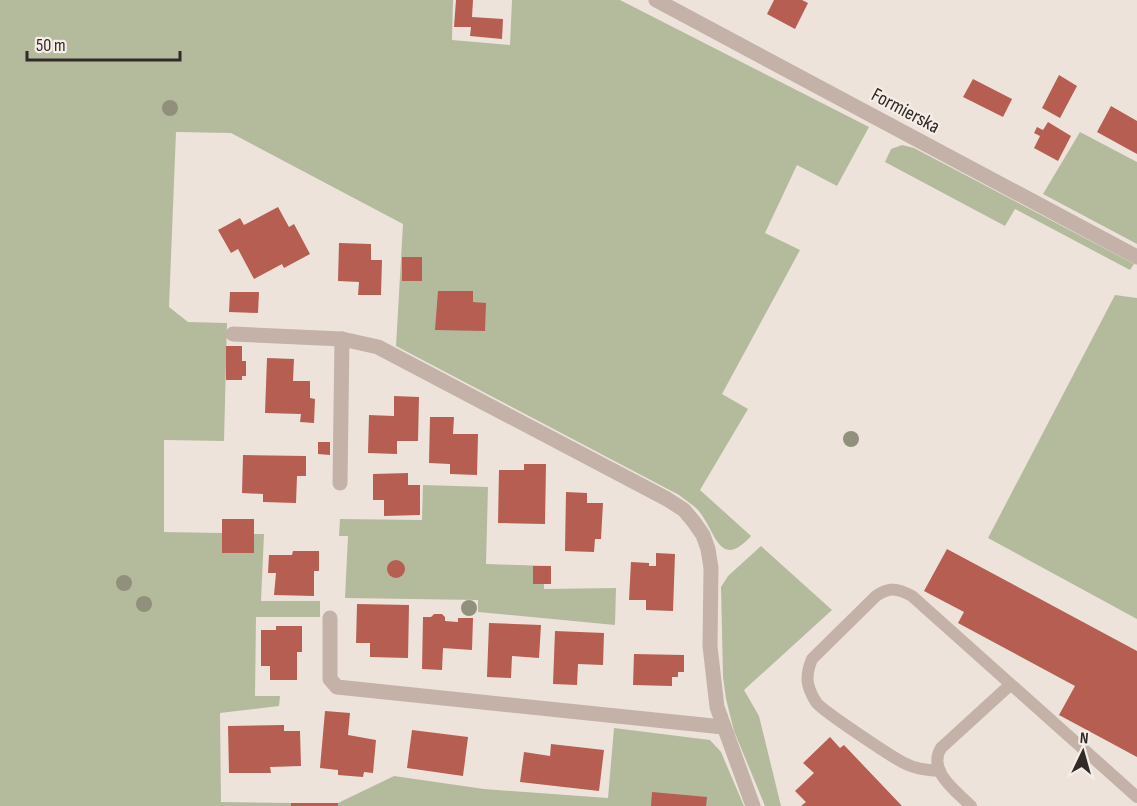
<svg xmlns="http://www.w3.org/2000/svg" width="1137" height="806" viewBox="0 0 1137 806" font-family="'Sofia Sans Condensed',sans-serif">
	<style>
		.green { fill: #b4bb9d }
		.building { fill: #b55e51 }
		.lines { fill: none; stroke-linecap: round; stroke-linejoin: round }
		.service { stroke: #c4b2a9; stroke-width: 12 }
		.minor { stroke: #c4b2a9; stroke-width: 15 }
		.tree { fill: #91907c }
		.labels { text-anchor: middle; stroke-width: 4.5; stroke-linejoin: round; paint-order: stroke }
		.street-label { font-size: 20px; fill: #322a28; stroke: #f6ede7 }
	</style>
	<rect width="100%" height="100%" fill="#eee3db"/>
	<g class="green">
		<path d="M0 0H453L452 40 510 45 512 0H620L869 127 837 186 797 165 765 233 800 250 722 394 748 409 700 490 751 536C718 572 716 529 697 509 692 504 685 500 679 495L396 346 403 224 231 133 176 132 169 307 188 322 227 323 224 441 164 440V532L222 533 254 553V534H264L261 601H320V617H256L255 696H280L279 706 220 713 221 802 291 803V806H0Z"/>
		<polygon points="1080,132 1137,162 1137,244 1043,194"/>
		<polygon points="902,145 914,148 1134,264 1130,270 1015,209 1005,226 885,162 891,149"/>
		<polygon points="1115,295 1137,298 1137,619 988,538"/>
		<polygon points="423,485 488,487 486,564 551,566 551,584 544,584 544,589 616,588 615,625 478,612 478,600 345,598 348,536 339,536 340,519 422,520"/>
		<polygon points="761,546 832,610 744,690 759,716 781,806 765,806 734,731 726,699 723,677 721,587 728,576"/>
		<polygon points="614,728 710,740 721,752 744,806 338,806 338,803 394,776 484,789 608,798"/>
	</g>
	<g class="building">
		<polygon points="456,0 473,0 472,17 503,19 502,39 470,36 471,27 454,27"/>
		<polygon points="774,0 802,0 808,3 795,29 767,14"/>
		<polygon points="1059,75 1077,86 1060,118 1042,108"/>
		<polygon points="973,79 1012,99 1003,117 963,97"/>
		<polygon points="1111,106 1137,121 1137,154 1097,132"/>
		<polygon points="1048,122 1071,136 1058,161 1034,148 1040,136 1034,133 1037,127 1043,130"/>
		<polygon points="278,207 289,227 294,224 310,254 284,268 282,264 254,279 238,249 231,253 218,230 240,218 244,225"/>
		<polygon points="339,243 371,244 371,260 382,260 381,295 358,295 359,282 338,281"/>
		<rect x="402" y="257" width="20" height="24"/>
		<polygon points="438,291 473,291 473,302 486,303 485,331 435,330"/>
		<polygon points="230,292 259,292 258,313 229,312"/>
		<polygon points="226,346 242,346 242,361 246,361 246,376 242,376 242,380 226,380"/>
		<polygon points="267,358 294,359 293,381 310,381 310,398 315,399 314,423 300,422 301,414 265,413"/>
		<polygon points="394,396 419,397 418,441 397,441 397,454 368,453 369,415 394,416"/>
		<polygon points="430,417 454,417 453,434 478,434 477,475 450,474 450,464 429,463"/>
		<polygon points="318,442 330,442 330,455 318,454"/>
		<polygon points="243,455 306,456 306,476 297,476 296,503 263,502 263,494 242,493"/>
		<polygon points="524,464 546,464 545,524 498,523 499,470 524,470"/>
		<polygon points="408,473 408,485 420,485 420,515 384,516 384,500 373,500 373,474"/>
		<polygon points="566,492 587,493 587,503 603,503 601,539 595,539 594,552 565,551"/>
		<rect x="222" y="519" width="32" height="34"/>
		<polygon points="947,549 1137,651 1137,757 1059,715 1075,686 958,623 964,612 924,591"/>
		<polygon points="293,551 319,551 319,571 314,571 314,596 274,595 276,573 268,573 269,555 292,555"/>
		<polygon points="656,553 675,554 673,611 646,610 646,600 629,600 631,562 649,563 649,566 656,566"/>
		<circle cx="396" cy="569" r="9"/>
		<rect x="533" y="566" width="18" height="18"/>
		<polygon points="357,604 409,605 408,658 370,657 370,643 356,643"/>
		<polygon points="434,614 442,614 445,617 445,621 458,622 458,618 473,618 472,650 443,648 442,670 422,669 423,617 431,617"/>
		<polygon points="489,623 541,625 539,658 512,656 511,678 487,677"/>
		<polygon points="276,626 302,626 302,652 297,652 297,680 270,680 270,666 261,666 261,630 276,630"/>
		<polygon points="555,631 604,633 603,665 578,664 577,685 553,684"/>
		<polygon points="634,654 684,655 684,672 678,672 678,677 672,677 672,686 633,685"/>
		<polygon points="325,711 350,713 348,735 376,740 373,773 364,772 363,777 338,775 338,770 320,768"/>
		<polygon points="284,725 284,731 300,731 301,766 270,767 271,773 229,773 228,726"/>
		<polygon points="412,730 468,737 463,776 407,768"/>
		<polygon points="830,737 840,748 844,745 902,806 801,806 806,802 795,791 814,773 803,763"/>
		<polygon points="551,744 604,750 599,791 520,782 524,752 550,756"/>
		<polygon points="652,792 707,797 706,806 651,806"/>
		<rect x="291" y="803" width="47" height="3"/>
	</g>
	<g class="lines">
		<g class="service">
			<path d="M940 771C927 770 915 769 904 763 892 757 821 710 816 702 806 686 805 676 812 659L876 596C890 587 897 588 912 596L1137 797"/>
			<path d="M971 806C956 791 927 771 941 748L1010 685"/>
		</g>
		<g class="minor">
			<polyline points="656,0 1137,257"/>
			<polyline points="233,334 342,339 378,347 667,499 684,510 694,522 703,535 708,549 711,568 710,646 717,707 753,806"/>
			<polyline points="340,483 342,339"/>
			<polyline points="330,618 330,679 337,687 723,727"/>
		</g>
	</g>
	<g class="tree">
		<circle cx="170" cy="108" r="8"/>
		<circle cx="851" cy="439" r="8"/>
		<circle cx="124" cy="583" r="8"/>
		<circle cx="144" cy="604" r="8"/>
		<circle cx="469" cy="608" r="8"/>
	</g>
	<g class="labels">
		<g class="street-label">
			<text transform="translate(906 110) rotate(28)" y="7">Formierska</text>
		</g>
	</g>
	<g transform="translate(1083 752) rotate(5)" stroke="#f6ede7" stroke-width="4.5" paint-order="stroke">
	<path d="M0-4.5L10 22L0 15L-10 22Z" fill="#322a28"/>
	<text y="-9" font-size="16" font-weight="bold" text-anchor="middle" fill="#322a28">N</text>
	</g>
	<path d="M27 51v9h153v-9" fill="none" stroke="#322a28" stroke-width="3"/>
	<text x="36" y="51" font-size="18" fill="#322a28" stroke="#f6ede7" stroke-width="4.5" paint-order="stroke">50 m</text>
</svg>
